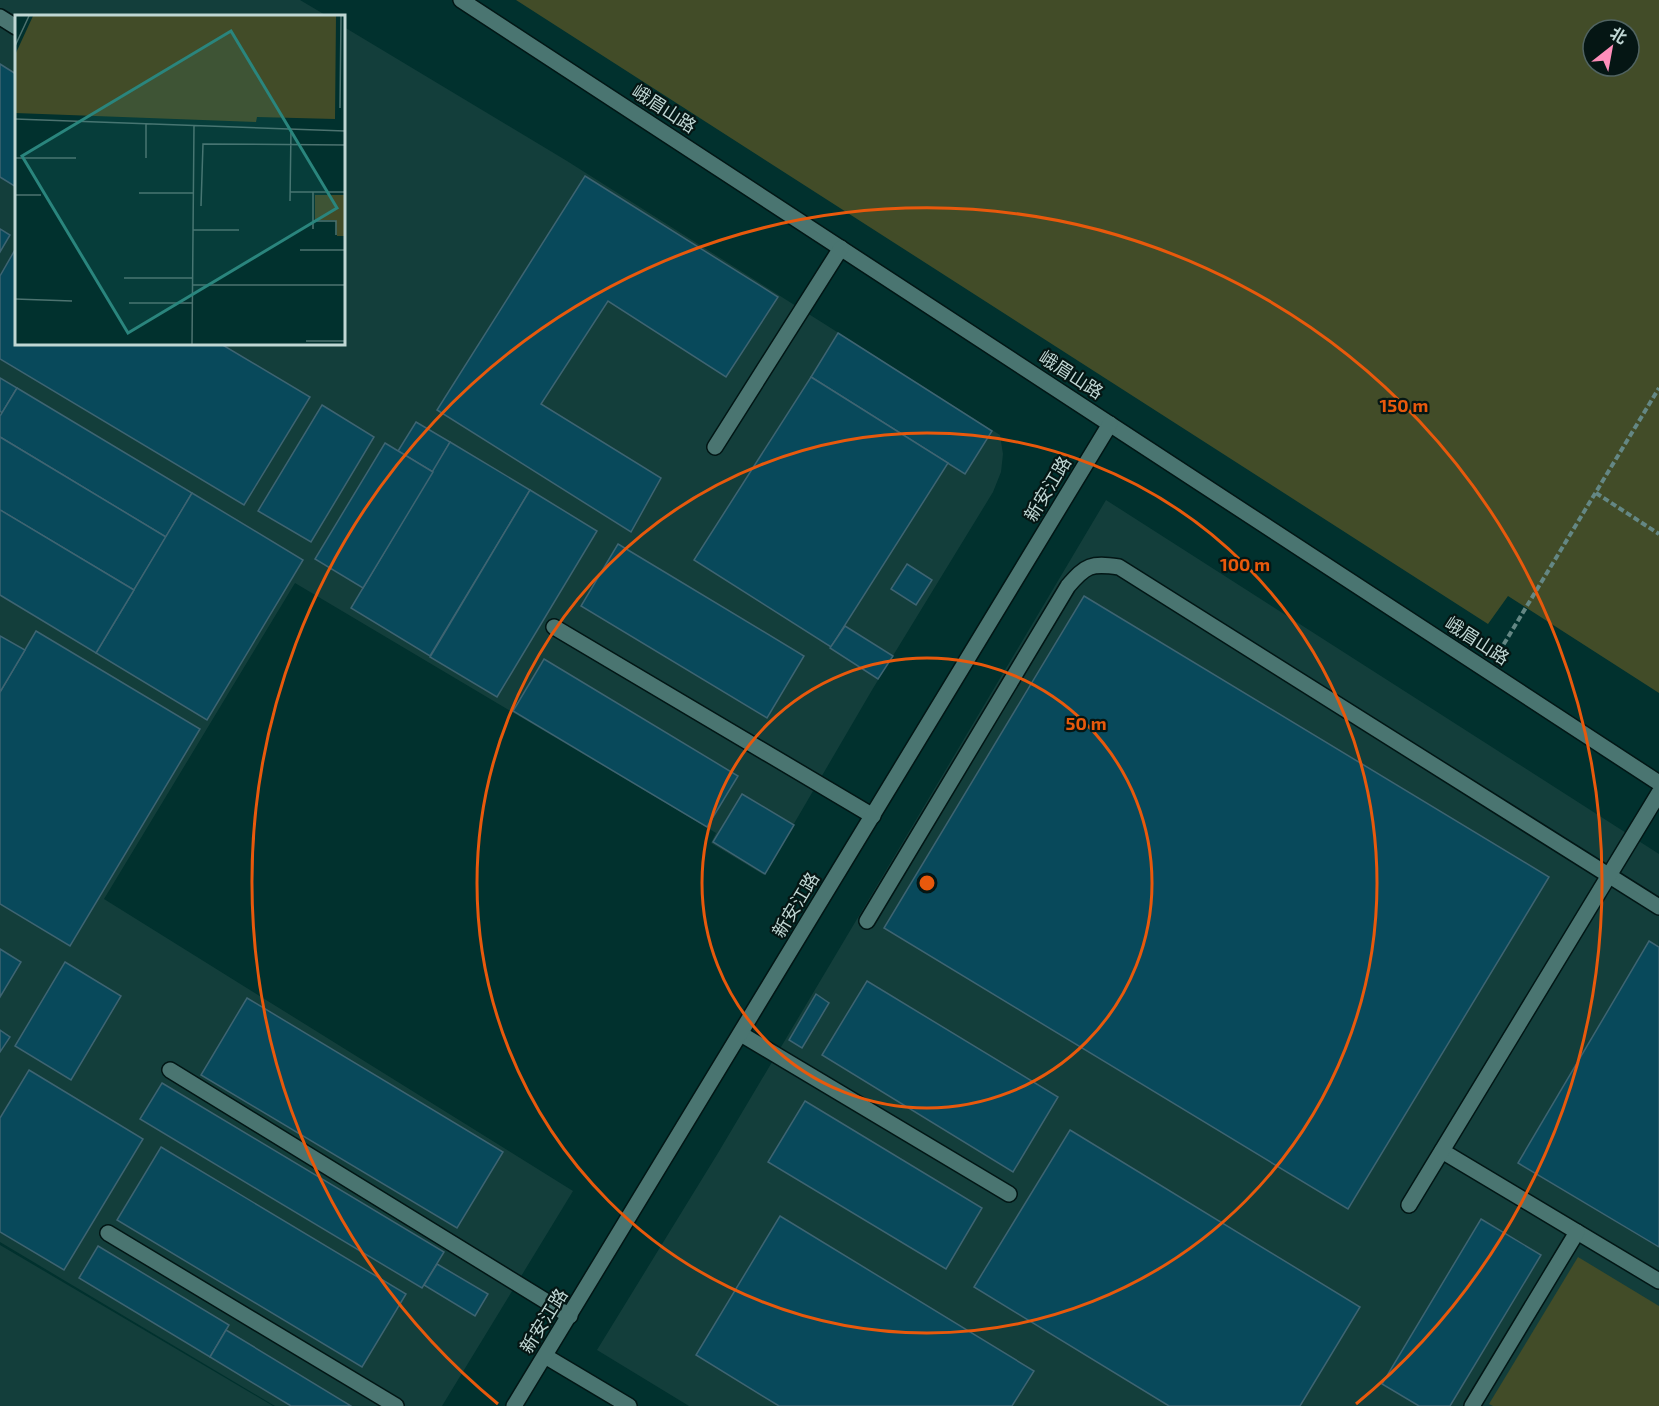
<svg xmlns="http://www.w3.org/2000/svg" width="1659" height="1406" viewBox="0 0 1659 1406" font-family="'Exo 2','Noto Sans SC',sans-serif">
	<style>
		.built { fill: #133e3b }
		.green { fill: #424c28; fill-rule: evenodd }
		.building { fill: #08495b; stroke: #3e6472; stroke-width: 1.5 }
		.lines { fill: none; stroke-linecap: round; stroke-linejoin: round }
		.minor-casing { stroke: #021615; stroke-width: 18 }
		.path { stroke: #648784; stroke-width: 4; stroke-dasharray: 6 3; stroke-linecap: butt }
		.minor { stroke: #4a7571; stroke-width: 15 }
		.ring { fill: none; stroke: #e8590c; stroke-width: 3 }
		.labels { text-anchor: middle; stroke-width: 4.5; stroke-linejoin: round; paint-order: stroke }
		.street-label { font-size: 18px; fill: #c0d7d4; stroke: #051614 }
		.inset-road { fill: none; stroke: #4d7370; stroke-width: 1.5 }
		.view { fill: #2a857d; fill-opacity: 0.15; stroke: #2a857d; stroke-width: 3 }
		.inset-edge { fill: none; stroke: #c0d7d4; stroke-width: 3 }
		.centre { fill: #e8590c; stroke: #051614; stroke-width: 3 }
		.ring-label { font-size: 18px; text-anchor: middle; font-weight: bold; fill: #e8590c; stroke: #051614; stroke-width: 4.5; stroke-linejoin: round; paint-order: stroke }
	</style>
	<rect width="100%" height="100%" fill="#01312e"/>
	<g class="built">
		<polygon points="0,0 300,0 327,16 16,16 16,344 344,344 344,27 567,161 1000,435 1003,454 1001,472 993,492 872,690 764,875 711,843 716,833 295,583 104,899 573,1191 442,1406 275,1406 0,1242"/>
		<polygon points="1106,500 1659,854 1659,1406 689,1406 597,1350 718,1153"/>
		<polygon points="0,1245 273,1406 0,1406"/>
	</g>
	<g class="green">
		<path d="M516 0H1659V693L1508 596 1488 624ZM1593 30H1629V66H1593Z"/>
		<polygon points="1578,1257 1659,1306 1659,1406 1493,1406 1489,1404"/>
	</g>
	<g class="building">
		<polygon points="0,64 16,74 16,187 0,177"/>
		<polygon points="585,176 778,297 726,377 608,301 541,404 661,478 631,532 437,410"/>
		<polygon points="0,229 10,235 0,252"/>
		<polygon points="16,248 16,344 221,344 310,397 244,505 0,359 0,276"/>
		<polygon points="838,333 992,431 965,474 811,377"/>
		<polygon points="811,377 948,463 831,647 694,560"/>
		<polygon points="0,378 17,388 2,413 0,411"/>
		<polygon points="17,388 192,493 166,537 0,437 0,416"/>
		<polygon points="322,405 374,437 311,542 258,511"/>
		<polygon points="416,422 450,442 433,472 398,451"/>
		<polygon points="0,437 166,537 134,590 0,510"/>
		<polygon points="450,442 530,490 430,656 351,608"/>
		<polygon points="385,443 433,472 363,588 315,559"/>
		<polygon points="530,490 597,531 497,697 430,657"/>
		<polygon points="192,493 303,560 207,720 96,653"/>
		<polygon points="0,510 134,590 96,653 0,595"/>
		<polygon points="618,544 804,656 767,718 581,606"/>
		<polygon points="907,564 932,580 916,605 891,589"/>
		<polygon points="1084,596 1549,877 1348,1209 884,928"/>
		<polygon points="845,626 893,656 878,679 830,648"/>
		<polygon points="36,631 200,729 70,946 0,904 0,692"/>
		<polygon points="0,636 25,650 0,692"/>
		<polygon points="544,659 738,776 707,827 513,711"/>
		<polygon points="742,794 794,825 765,874 713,842"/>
		<polygon points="1649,941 1659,947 1659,1247 1518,1163"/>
		<polygon points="0,949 21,962 0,997"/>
		<polygon points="65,962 121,996 71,1080 15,1046"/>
		<polygon points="867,981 1058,1097 1013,1172 822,1055"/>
		<polygon points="816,994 829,1003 802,1048 789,1040"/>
		<polygon points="247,998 503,1152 457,1228 201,1075"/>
		<polygon points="0,1030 10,1037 0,1052"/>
		<polygon points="29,1070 143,1139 64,1270 0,1232 0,1118"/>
		<polygon points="162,1083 444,1252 422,1288 140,1119"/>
		<polygon points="805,1101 982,1208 946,1269 768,1162"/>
		<polygon points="1070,1130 1360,1307 1300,1406 1169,1406 974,1287"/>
		<polygon points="161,1147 406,1294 362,1367 117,1220"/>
		<polygon points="780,1216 1034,1371 1012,1406 779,1406 696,1355"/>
		<polygon points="1481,1219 1541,1255 1450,1406 1419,1406 1382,1384"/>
		<polygon points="98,1246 229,1325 210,1357 79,1278"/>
		<polygon points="437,1264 488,1294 475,1316 424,1285"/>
		<polygon points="226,1330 351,1406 291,1406 210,1357"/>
	</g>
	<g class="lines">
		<g class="minor-casing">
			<g id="minor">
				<polyline points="461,0 1659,783"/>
				<polyline points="0,17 16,27"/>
				<polyline points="715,447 841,248"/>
				<polyline points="554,627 873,816"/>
				<path d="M867 921 1068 586C1086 565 1091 563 1119 567L1659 907"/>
				<polyline points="741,1034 1009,1194"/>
				<polyline points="170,1070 570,1316"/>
				<polyline points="1442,1151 1659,1281"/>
				<polyline points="1409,1205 1659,793"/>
				<polyline points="108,1233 396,1406"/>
				<polyline points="545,1356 629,1406"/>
				<polyline points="514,1406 1110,424"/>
				<polyline points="1472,1406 1577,1232"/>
			</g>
		</g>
		<g class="path">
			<polyline points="1596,493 1659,534"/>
			<polyline points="1499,652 1659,388"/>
		</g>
		<use href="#minor" class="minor"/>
	</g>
	<g class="ring">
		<circle cx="927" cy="883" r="225"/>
		<circle cx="927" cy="883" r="450"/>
		<path d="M498 1404A675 675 0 1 1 1356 1404"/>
	</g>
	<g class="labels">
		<g class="street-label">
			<text transform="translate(664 109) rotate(33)" y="6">峨眉山路</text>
			<text transform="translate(1071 375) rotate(33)" y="6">峨眉山路</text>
			<text transform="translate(1048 489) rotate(-59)" y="6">新安江路</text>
			<text transform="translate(1477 641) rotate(33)" y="6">峨眉山路</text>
			<text transform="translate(796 905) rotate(-59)" y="6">新安江路</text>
			<text transform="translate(544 1321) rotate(-58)" y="6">新安江路</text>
		</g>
	</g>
	<g transform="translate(15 15)">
		<rect width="330" height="330" fill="#01312e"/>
		<path d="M18 1H321L320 104 242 102 241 107 0 98V40ZM300 180H330V221H322L321 205H300Z" fill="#424c28"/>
		<path class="inset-road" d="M0 31 14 1M325 93 326 1M0 104 330 116M0 143H61M131 143V109M275 177H330M124 178H178M0 180H26M275 186 276 114M186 191 188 129 330 130M298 206H321V220M298 214V177M178 215H224M285 235H330M109 263H178M178 270H330M0 284 57 286M114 288H178M291 326H330M177 329 179 110"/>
		<path class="view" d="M216 16 322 193 113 318 7 141Z"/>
		<rect width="330" height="330" class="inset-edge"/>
	</g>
	<circle cx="927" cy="883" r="9" class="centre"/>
	<g class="ring-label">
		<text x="1404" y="412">150 m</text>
		<text x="1245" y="571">100 m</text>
		<text x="1086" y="730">50 m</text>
	</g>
	<g transform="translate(1611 48) rotate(31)"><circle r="28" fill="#051614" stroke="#506361" stroke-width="1.5"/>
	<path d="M0-4.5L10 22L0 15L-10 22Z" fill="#ff8eba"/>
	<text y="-9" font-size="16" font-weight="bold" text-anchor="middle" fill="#c0d7d4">北</text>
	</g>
</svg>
